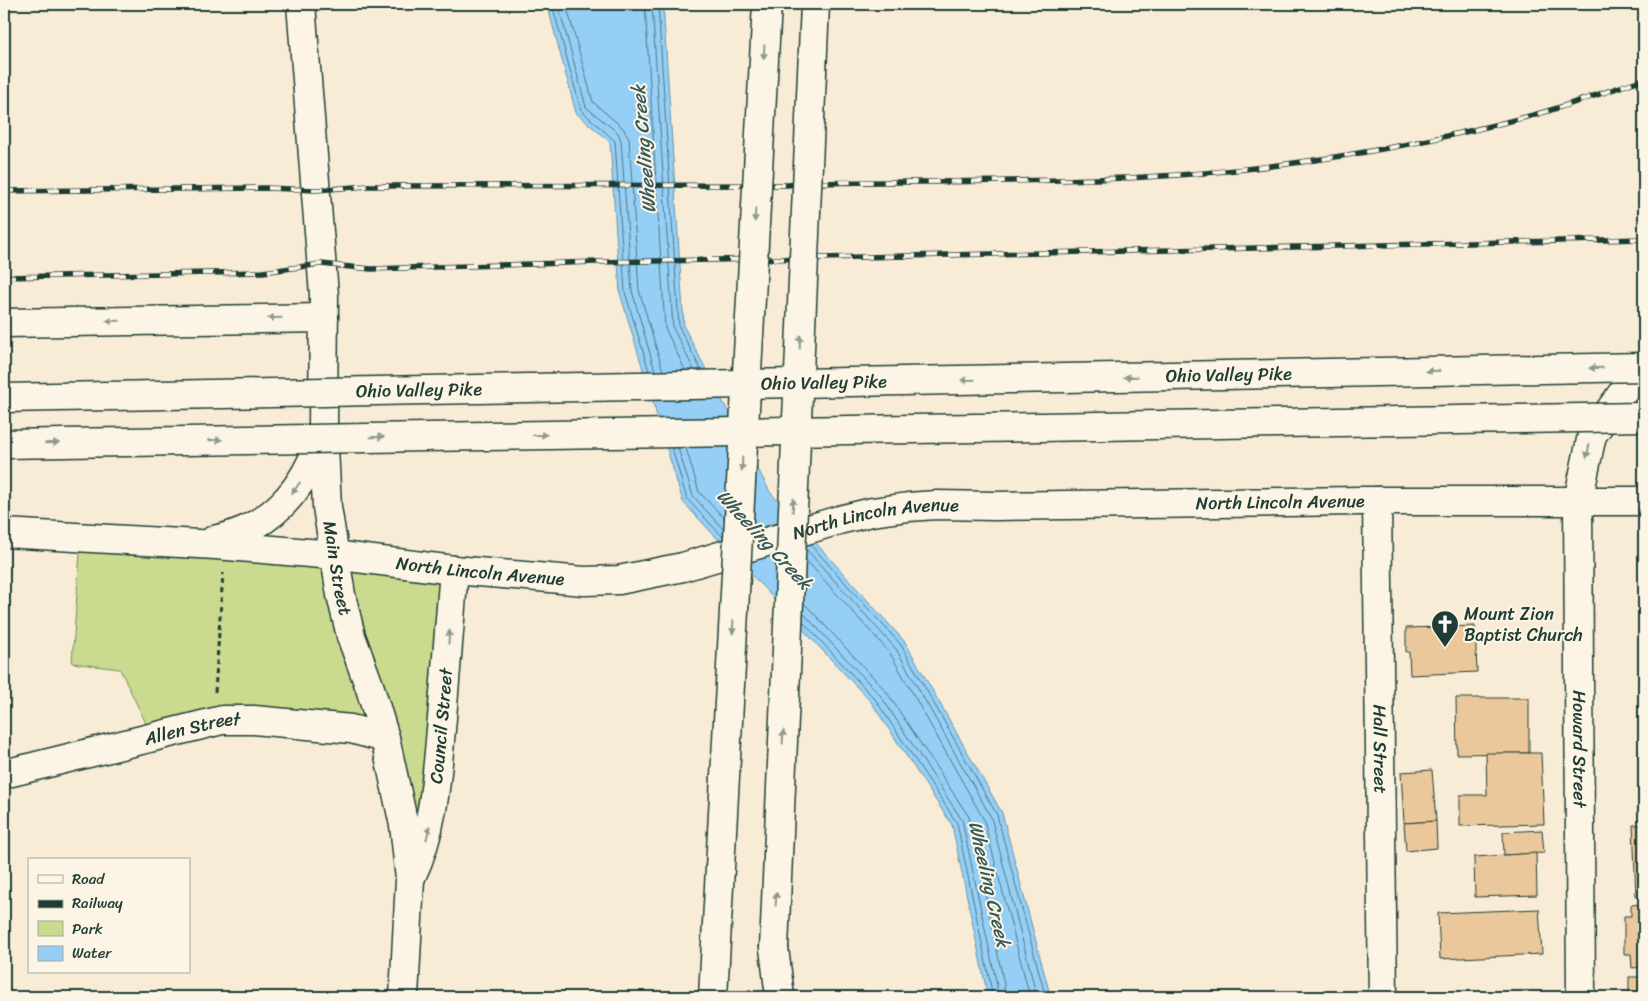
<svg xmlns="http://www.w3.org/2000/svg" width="1648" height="1001" viewBox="0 0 1648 1001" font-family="Sriracha,sans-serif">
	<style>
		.green { fill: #cada8f; stroke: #748c62 }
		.water { fill: #96cff6; stroke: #6695a8 }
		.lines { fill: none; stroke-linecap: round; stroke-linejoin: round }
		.shore { stroke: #4f7782; stroke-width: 1 }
		.building { fill: #eac89c; stroke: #1f3d34 }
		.minor-casing { stroke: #1f3d34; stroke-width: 31 }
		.secondary-casing { stroke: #1f3d34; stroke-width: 31 }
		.primary-casing { stroke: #1f3d34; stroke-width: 31 }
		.trunk-casing { stroke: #1f3d34; stroke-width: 31 }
		.motorway-casing { stroke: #1f3d34; stroke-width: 31 }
		.path { stroke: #1f3d34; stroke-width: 3; stroke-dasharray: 5 4; stroke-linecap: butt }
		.minor { stroke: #fcf5e5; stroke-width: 28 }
		.secondary { stroke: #fcf5e5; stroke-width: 28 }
		.primary { stroke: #fcf5e5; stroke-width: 28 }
		.trunk { stroke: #fcf5e5; stroke-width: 28 }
		.motorway { stroke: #fcf5e5; stroke-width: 28 }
		.rail-casing { stroke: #1f3d34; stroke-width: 5.5 }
		.rail { stroke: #fcf5e5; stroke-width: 4; stroke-dasharray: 11; stroke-linecap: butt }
		.trunk-bridge-casing { stroke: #1f3d34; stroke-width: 31; stroke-linecap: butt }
		.motorway-bridge-casing { stroke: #1f3d34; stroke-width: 31; stroke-linecap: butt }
		.trunk-bridge { stroke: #fcf5e5; stroke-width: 28 }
		.motorway-bridge { stroke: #fcf5e5; stroke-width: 28 }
		.oneway { fill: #8e998c }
		.labels { text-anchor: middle; stroke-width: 4; stroke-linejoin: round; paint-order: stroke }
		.street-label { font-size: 18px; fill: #1f3d34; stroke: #fcf5e5 }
		.poi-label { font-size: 18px; fill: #1f3d34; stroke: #fcf5e5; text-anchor: start }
		.water-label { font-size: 19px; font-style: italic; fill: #375a5b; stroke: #fcf5e5 }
	</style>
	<rect width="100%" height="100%" fill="#f8ecd6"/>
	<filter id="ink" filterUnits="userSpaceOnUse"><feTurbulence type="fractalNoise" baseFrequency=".02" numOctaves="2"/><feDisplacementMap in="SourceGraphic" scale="10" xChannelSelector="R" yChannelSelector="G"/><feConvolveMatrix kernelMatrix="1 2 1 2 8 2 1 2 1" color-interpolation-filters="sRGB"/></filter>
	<g filter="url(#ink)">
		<polygon class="green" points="81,538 454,570 424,845 385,738 317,726 153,738 120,669 72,663"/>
		<polygon class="water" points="547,4 663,4 684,327 770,492 905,642 1002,813 1049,991 1049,997 986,997 986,988 952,825 871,702 683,502 620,293 610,142 576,113"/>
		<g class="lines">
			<g class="shore">
				<polyline points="552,4 581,110 615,141 625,292 649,371"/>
				<polyline points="558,4 586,107 618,133 621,140 632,291 655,371"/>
				<polyline points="566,4 593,102 623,128 629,138 639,290 663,371"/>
				<polyline points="645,4 665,328 685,370"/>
				<polyline points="652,4 673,328 694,370"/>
				<polyline points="658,4 679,327 701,370"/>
				<polyline points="672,448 687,499 723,537"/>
				<polyline points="678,448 693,496 723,529"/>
				<polyline points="686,448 699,492 724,518"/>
				<polyline points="810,544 901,645 997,815 1044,991 1044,997"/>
				<polyline points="806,549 896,649 991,817 1037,997"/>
				<polyline points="806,560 890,653 984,820 1030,997"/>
				<polyline points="804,603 886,691 969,817 1004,984 1005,997"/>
				<polyline points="804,614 880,695 962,820 997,986 997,997"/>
				<polyline points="803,622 875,699 957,823 991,987 991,997"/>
			</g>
		</g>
		<g class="building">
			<polygon points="1475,626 1477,672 1410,675 1409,652 1406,652 1406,628"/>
			<polygon points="1456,698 1529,698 1529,753 1457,754"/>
			<polygon points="1486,753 1541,753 1544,824 1460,826 1460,795 1487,795"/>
			<polygon points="1432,770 1436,821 1404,823 1401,772"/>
			<polygon points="1436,821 1437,848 1406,851 1404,823"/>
			<polygon points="1633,825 1644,825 1644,897 1636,897"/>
			<polygon points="1542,830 1544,853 1504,855 1503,832"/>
			<polygon points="1536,853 1537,895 1475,897 1474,857"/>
			<polygon points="1644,904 1644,967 1632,968 1631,954 1624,954 1624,916 1631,916 1631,905"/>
			<polygon points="1539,909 1542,954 1440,959 1438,913"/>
			<rect x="1629" y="977" width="15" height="20"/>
		</g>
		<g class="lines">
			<g class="minor-casing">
				<g id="minor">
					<path id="s1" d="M1377 501 1383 997"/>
					<path id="s2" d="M4 774 222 720H254L351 729 385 738"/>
				</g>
			</g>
			<g class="secondary-casing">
				<g id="secondary">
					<path id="s3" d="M1578 501 1581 997"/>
				</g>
			</g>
			<g class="primary-casing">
				<g id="primary">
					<path id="s4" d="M301 4 324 295 323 428 327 507 341 595 351 636 370 688 385 738 404 825 410 879 404 997"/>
					<path id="s5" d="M4 533 216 545 333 555 454 570 584 581 619 580 683 567 839 520 872 512 908 507 936 505 996 506 1361 501H1644"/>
					<path d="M214 540C269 529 305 490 321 437"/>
					<path id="s6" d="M411 877C435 828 437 772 442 718 446 669 450 619 454 570"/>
				</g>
			</g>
			<g class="trunk-casing">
				<g id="trunk">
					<polyline points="4,323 324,318"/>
					<polyline points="1578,501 1592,435 1631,381 1644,369"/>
				</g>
			</g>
			<g class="motorway-casing">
				<polyline id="motorway" points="774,948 780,997"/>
			</g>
			<polyline class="path" points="215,692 223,573"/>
			<use href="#minor" class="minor"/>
			<use href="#secondary" class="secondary"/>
			<use href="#primary" class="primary"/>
			<use href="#trunk" class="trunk"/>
			<use href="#motorway" class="motorway"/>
			<g class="rail-casing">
				<g id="rail">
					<path d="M4 191 266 188 316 190 368 186 787 185C832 181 877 182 922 182 997 181 1071 181 1145 177 1278 170 1412 148 1541 113 1576 103 1610 90 1644 79"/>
					<polyline points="4,277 263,272 321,264 371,269 597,262 821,258 1644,239"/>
				</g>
			</g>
			<use href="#rail" class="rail"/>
			<g class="trunk-bridge-casing">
				<g id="trunk-bridge">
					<path id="s7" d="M4 398 1644 367"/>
					<polyline points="4,444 1644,417"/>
				</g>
			</g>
			<g class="motorway-bridge-casing">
				<g id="motorway-bridge">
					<polyline points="774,948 815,4"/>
					<polyline points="713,997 767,4"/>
				</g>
			</g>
			<use href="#trunk-bridge" class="trunk-bridge"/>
			<use href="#motorway-bridge" class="motorway-bridge"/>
		</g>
		<defs><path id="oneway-solid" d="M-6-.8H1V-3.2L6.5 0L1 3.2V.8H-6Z" transform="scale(1.25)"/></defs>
		<g class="oneway">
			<use href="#oneway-solid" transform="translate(764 52) rotate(93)"/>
			<use href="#oneway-solid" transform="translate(755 215) rotate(93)"/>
			<use href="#oneway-solid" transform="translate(275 318) rotate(179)"/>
			<use href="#oneway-solid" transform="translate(113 321) rotate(179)"/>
			<use href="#oneway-solid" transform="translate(800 342) rotate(-87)"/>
			<use href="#oneway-solid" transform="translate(1596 368) rotate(179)"/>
			<use href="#oneway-solid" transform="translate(1433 371) rotate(179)"/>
			<use href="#oneway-solid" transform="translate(1131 377) rotate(179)"/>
			<use href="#oneway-solid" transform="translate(968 380) rotate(179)"/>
			<use href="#oneway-solid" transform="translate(540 435) rotate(-1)"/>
			<use href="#oneway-solid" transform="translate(377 437) rotate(-1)"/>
			<use href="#oneway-solid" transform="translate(215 440) rotate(-1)"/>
			<use href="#oneway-solid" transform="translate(52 443) rotate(-1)"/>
			<use href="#oneway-solid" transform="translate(1588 451) rotate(102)"/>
			<use href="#oneway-solid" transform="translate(742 464) rotate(93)"/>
			<use href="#oneway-solid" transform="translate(296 488) rotate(125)"/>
			<use href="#oneway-solid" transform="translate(793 505) rotate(-87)"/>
			<use href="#oneway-solid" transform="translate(733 627) rotate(93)"/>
			<use href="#oneway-solid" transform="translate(449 637) rotate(-85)"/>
			<use href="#oneway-solid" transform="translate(783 737) rotate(-87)"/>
			<use href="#oneway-solid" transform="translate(428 833) rotate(-76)"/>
			<use href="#oneway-solid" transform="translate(776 899) rotate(-87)"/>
		</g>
	</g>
	<defs>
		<g id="church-pin" transform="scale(1.4375)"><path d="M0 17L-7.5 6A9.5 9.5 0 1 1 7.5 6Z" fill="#1f3d34" stroke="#fcf5e5"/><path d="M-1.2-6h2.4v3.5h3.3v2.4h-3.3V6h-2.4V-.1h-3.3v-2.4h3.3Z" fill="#fff"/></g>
	</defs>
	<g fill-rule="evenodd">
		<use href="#church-pin" x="1445" y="624"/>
	</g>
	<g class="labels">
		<g class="street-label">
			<text dy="6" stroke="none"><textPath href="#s7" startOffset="1225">Ohio Valley Pike</textPath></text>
			<text dy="6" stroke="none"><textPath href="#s7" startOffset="820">Ohio Valley Pike</textPath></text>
			<text dy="6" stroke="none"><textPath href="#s7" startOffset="415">Ohio Valley Pike</textPath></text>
			<text dy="6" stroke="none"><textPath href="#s5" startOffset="1288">North Lincoln Avenue</textPath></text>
			<text dy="6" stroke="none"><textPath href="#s5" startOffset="882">North Lincoln Avenue</textPath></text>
			<text dy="6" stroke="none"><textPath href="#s4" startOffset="566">Main Street</textPath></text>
			<text dy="6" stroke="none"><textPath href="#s5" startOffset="478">North Lincoln Avenue</textPath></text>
			<text dy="6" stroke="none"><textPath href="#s6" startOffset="155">Council Street</textPath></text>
			<text dy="6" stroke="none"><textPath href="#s2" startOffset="194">Allen Street</textPath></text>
			<text dy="6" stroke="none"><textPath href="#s1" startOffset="248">Hall Street</textPath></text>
			<text dy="6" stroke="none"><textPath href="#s3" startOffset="248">Howard Street</textPath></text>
		</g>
		<g class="poi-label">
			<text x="1464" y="620">Mount Zion<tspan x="1464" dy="21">Baptist Church</tspan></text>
		</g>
		<g class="water-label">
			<text transform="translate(643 149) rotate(-95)" y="7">Wheeling Creek</text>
			<text transform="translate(765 539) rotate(47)" y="7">Wheeling Creek</text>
			<text transform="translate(990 884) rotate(77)" y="7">Wheeling Creek</text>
		</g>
	</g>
	<rect width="1648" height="1001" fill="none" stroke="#fcf5e5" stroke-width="20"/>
	<rect x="10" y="10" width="1628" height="981" fill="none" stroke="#1f3d34" stroke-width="2" filter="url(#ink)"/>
	<rect x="28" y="858" width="162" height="115" fill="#fcf5e5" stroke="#a4ab9e"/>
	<rect x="38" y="875" width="25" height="8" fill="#fcf5e5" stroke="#a4ab9e"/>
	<text x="72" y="884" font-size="15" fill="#1f3d34">Road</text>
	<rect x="38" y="900" width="25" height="8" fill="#1f3d34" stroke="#a4ab9e"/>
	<text x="72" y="908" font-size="15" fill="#1f3d34">Railway</text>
	<rect x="38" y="921" width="25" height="15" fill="#cada8f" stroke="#a4ab9e"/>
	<text x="72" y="934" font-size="15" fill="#1f3d34">Park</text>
	<rect x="38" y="946" width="25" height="15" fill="#96cff6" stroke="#a4ab9e"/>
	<text x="72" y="958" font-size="15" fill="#1f3d34">Water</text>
</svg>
